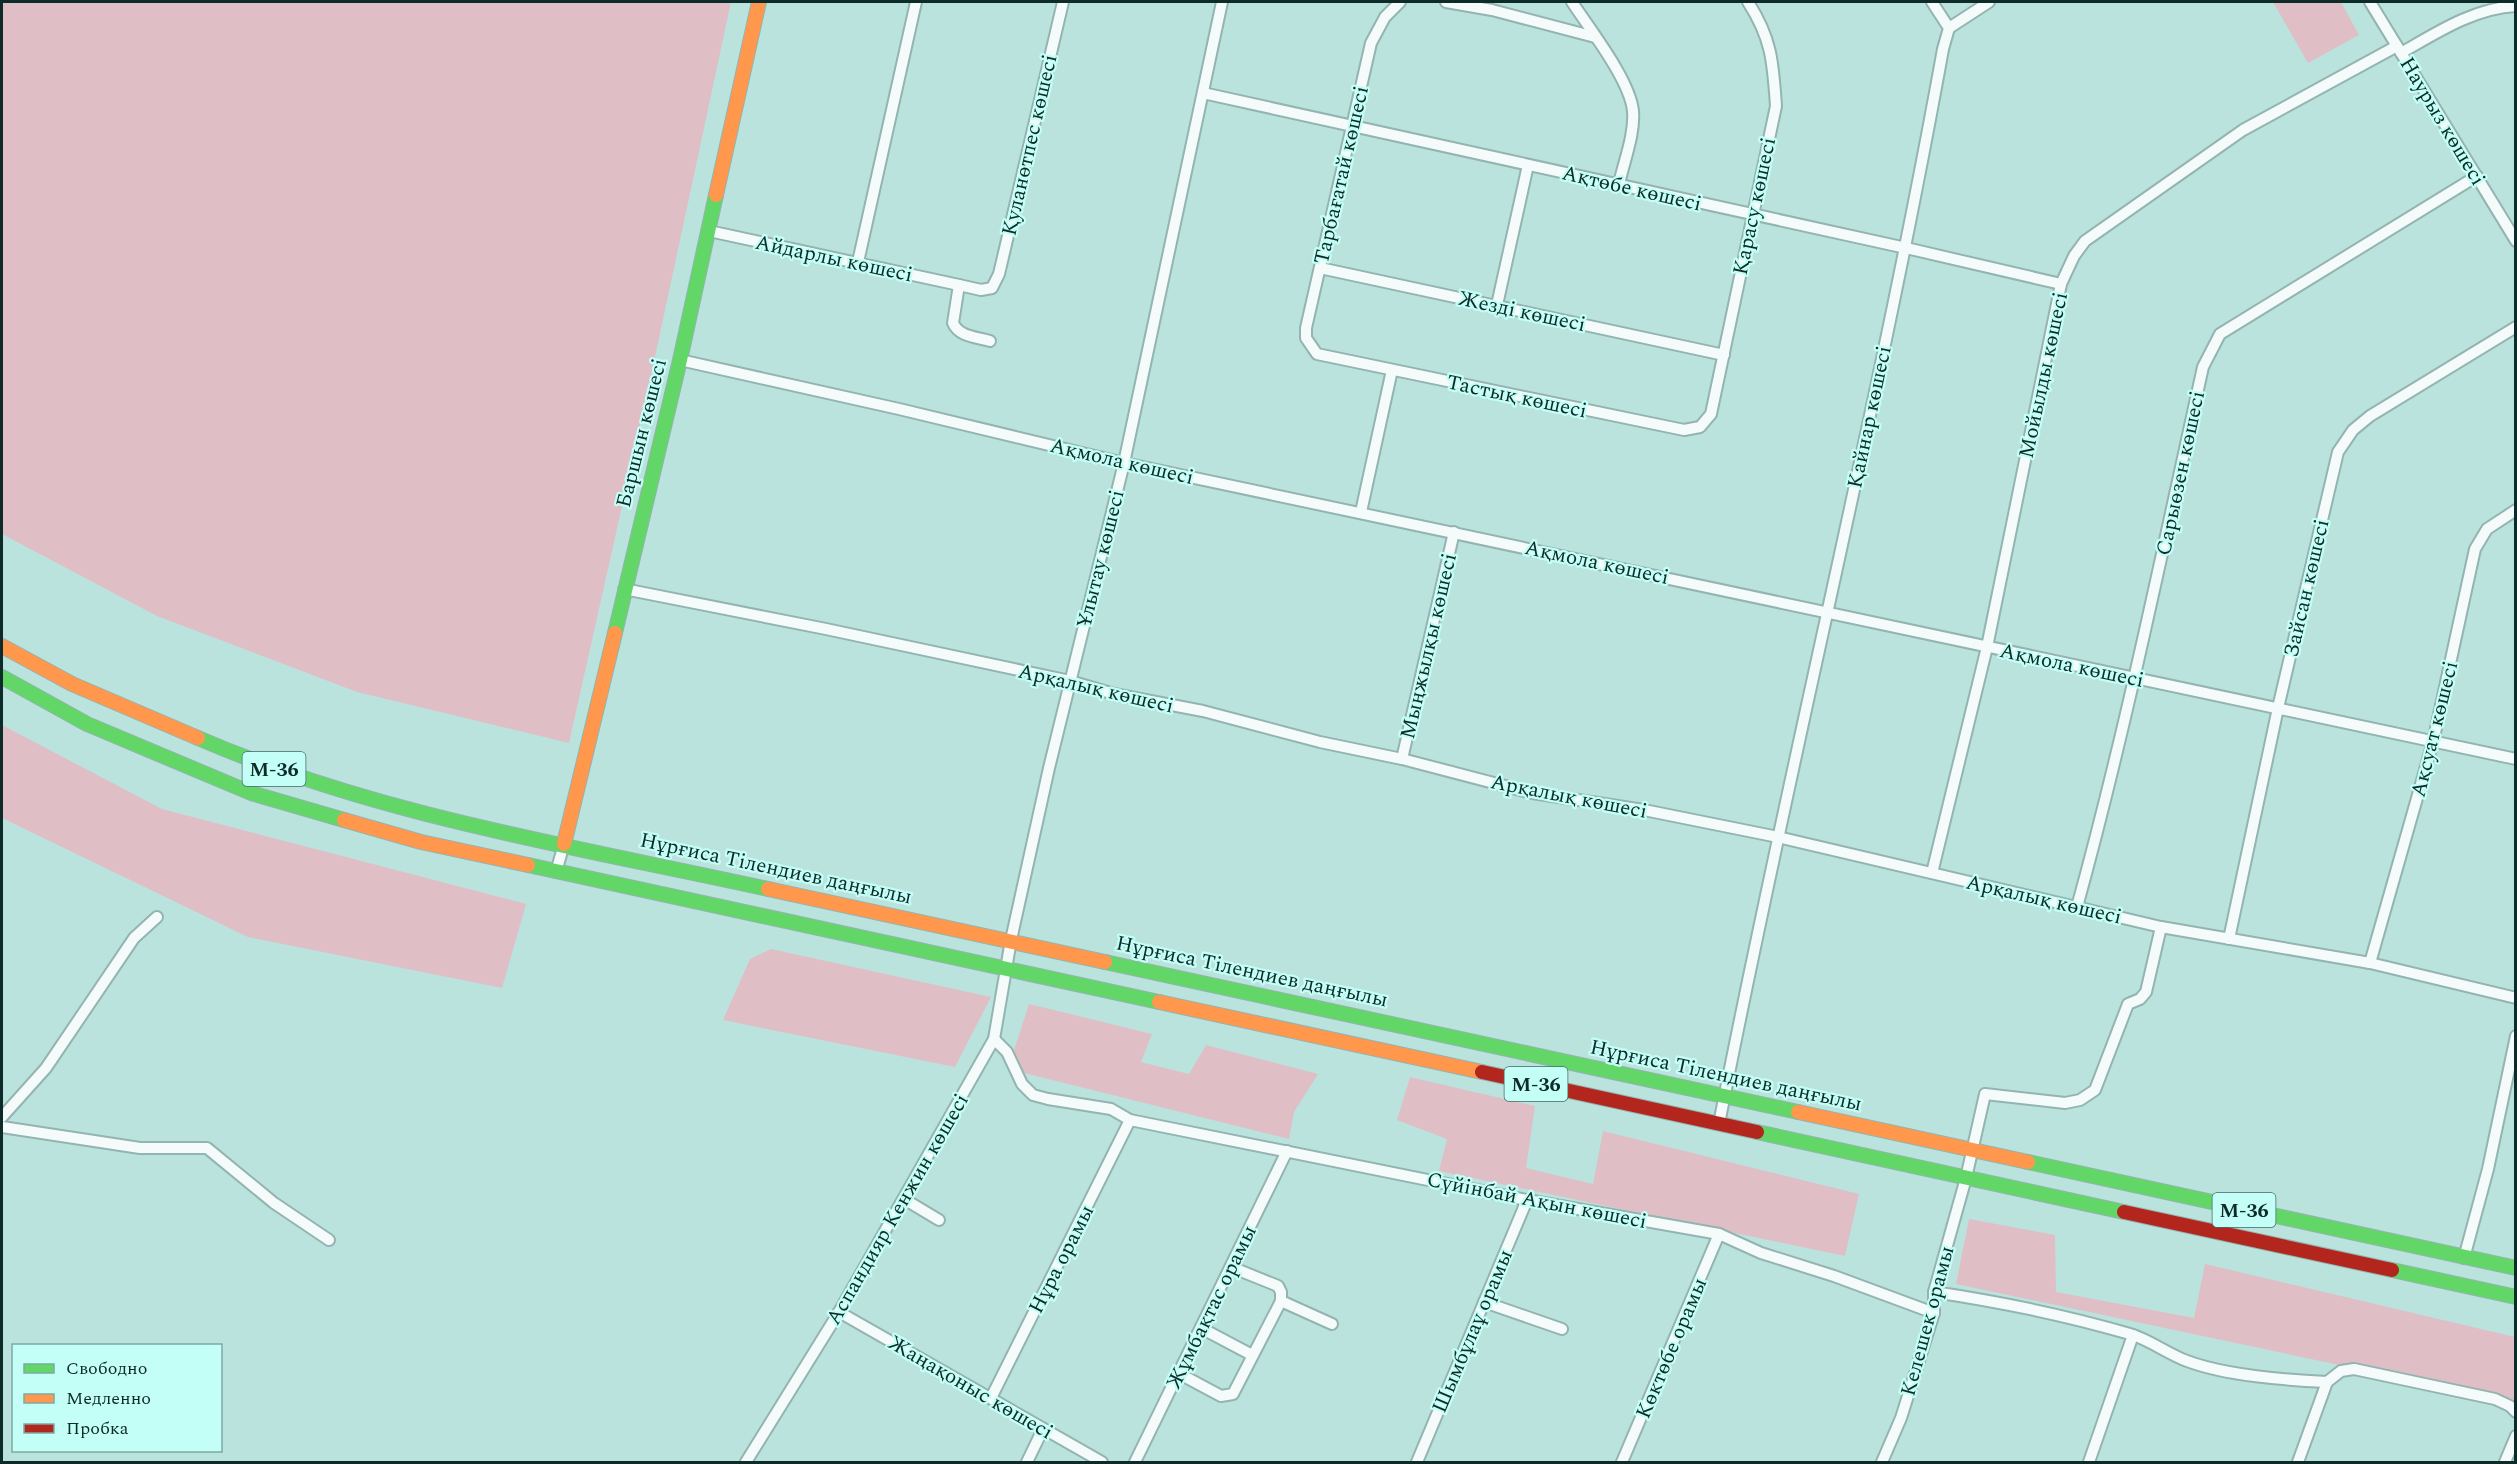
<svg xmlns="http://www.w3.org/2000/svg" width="2517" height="1464" viewBox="0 0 2517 1464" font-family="Spectral,serif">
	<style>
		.green { fill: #dfbec6 }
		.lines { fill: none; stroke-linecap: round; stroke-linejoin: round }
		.street-casing { stroke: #93b4b0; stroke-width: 14 }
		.fast-casing { stroke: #93b4b0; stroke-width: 16 }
		.slow-casing { stroke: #93b4b0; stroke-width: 16 }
		.jam-casing { stroke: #93b4b0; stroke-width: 16 }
		.street { stroke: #f5fbfa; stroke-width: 10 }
		.fast { stroke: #63d668; stroke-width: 14 }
		.slow { stroke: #ff974d; stroke-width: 14 }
		.jam { stroke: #b3261e; stroke-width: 14 }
		.labels { text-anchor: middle; stroke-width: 4.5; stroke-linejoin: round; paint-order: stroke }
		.shield { fill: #c4fff7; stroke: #446b67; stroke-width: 1.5 }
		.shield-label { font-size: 20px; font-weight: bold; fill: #0d2c29 }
		.street-label { font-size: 21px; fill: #0d2c29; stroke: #c4fff7 }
	</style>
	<rect width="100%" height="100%" fill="#bbe3de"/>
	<g class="green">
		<polygon points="2,2 731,2 646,399 569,743 357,692 157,616 2,534"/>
		<polygon points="2273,2 2341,2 2359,35 2308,63"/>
		<polygon points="2,725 162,809 526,904 502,988 248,937 2,818"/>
		<polygon points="771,949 991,997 955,1067 723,1020 750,959"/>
		<polygon points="1029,1004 1152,1034 1141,1062 1189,1074 1206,1045 1318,1074 1294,1112 1289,1139 1008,1069"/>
		<polygon points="1410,1077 1535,1106 1526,1168 1593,1184 1603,1131 1859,1194 1845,1256 1439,1171 1447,1139 1397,1120"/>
		<polygon points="1969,1219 2055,1235 2056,1292 2194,1318 2205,1264 2515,1337 2515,1402 1956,1284"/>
	</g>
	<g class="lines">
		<g class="street-casing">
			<g id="street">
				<path d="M1400 2 1385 17 1371 43 1306 328V338L1317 354 1684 430 1700 427 1711 414 1776 106C1773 63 1772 39 1748 2"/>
				<polyline points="1446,2 1492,10 1595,37"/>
				<path d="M1572 2C1589 28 1630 80 1633 111 1635 134 1624 161 1619 184"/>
				<polyline points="2370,2 2516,241"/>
				<polyline points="1949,28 1989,2"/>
				<path d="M2401 53C2436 33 2474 8 2516 6"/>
				<polyline points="1203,93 1906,248 2061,284"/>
				<polyline points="709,231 959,285 981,290 992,288 999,274 1063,2"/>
				<polyline points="858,262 916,2"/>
				<polyline points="1320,268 1724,355"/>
				<path d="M959 285 953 323C959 337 977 337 990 341"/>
				<polyline points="1497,305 1528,165"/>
				<polyline points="680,360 899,409 1124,463 2516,759"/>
				<polyline points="1361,512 1392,370"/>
				<polyline points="624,589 826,629 1070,681 1114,694 1203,711 1320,742 1402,759 1532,793 1644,810 1778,837 2161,927 2370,963 2516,998"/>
				<polyline points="1402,759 1454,532"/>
				<polyline points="556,872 564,844"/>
				<polyline points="1932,873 1987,647 2061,284 2074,256 2085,241 2243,130 2397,46"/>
				<path d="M2077 907C2126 729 2163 547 2203 367L2220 334 2477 176"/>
				<polyline points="2229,939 2278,708 2338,452 2353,430 2370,416 2516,327"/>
				<polyline points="2370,963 2433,742 2475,549 2487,529 2516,510"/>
				<polyline points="994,1039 1007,1052 1022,1084 1033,1095 1048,1099 1111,1109 1130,1120 1527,1200 1719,1234 1761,1253 1834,1276 1934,1313"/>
				<polyline points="2,1117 46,1068 134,938 157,917"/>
				<path d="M1719 1124C1789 765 1878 409 1943 49L1949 28 1932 2"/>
				<polyline points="2,1127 140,1148 207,1148 274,1203 329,1240"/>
				<polyline points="904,1199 939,1220"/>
				<polyline points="2464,1258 2488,1169 2516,1036"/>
				<path d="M1934 1292C2001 1302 2065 1315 2130 1334 2150 1340 2168 1354 2187 1361 2227 1376 2285 1380 2327 1382L2341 1371 2354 1369 2495 1399 2510 1406 2516 1412"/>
				<polyline points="1281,1301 1332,1324"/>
				<polyline points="1484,1302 1562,1329"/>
				<polyline points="839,1312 1102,1462"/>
				<polyline points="1201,1328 1252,1355"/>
				<polyline points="1178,1373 1221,1396 1233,1394 1281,1301 1281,1292 1278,1286 1231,1267"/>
				<polyline points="991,1398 1130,1120"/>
				<polyline points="746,1462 839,1312 994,1039 1011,940 1049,768 1124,463 1222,2"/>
				<polyline points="1027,1462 1043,1429"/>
				<polyline points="1135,1462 1287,1151"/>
				<polyline points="1417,1462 1527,1200"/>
				<polyline points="1622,1462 1719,1234"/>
				<polyline points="1882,1462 1901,1418 1934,1313 1934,1292 1966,1178 1985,1094 2065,1103 2080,1100 2095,1090 2128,1004 2140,999 2146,992 2161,927"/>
				<polyline points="2089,1462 2133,1335"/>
				<polyline points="2298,1462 2327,1382"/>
				<polyline points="2505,1462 2516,1436"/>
			</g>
		</g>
		<g class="fast-casing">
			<g id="fast">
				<polyline points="615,633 680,360 716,195"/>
				<polyline points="2,677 87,724 251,793 344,820"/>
				<path d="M198 738C378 816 577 847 768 889"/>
				<polyline points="528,865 1159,1002"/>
				<polyline points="1105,962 1798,1112"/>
				<polyline points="1757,1132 2124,1212"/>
				<polyline points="2028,1162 2516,1268"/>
				<polyline points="2392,1270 2516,1297"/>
			</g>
		</g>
		<g class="slow-casing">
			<g id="slow">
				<polyline points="716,195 759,2"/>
				<polyline points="2,646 72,684 198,738"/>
				<polyline points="344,820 421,842 528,865"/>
				<polyline points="564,844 615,633"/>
				<polyline points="768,889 1105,962"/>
				<polyline points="1159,1002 1482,1072"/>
				<polyline points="1798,1112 2028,1162"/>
			</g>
		</g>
		<g class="jam-casing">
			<g id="jam">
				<polyline points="1482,1072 1757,1132"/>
				<polyline points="2124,1212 2392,1270"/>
			</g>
		</g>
		<use href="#street" class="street"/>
		<use href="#fast" class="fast"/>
		<use href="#slow" class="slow"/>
		<use href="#jam" class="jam"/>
	</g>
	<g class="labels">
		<g class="shield">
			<rect x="242.5" y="752" width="63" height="34" rx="4.5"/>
			<rect x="1504.5" y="1067" width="63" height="34" rx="4.5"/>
			<rect x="2212.5" y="1193" width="63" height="34" rx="4.5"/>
		</g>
		<g class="shield-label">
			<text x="274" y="776">M-36</text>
			<text x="1536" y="1091">M-36</text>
			<text x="2244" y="1217">M-36</text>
		</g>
		<g class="street-label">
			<text transform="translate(2443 121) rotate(59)" y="7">Наурыз көшесі</text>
			<text transform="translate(1029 145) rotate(-77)" y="7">Қуланөтпес көшесі</text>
			<text transform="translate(1341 175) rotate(-77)" y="7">Тарбағатай көшесі</text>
			<text transform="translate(1632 188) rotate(13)" y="7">Ақтөбе көшесі</text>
			<text transform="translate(1754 206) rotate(-78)" y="7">Қарасу көшесі</text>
			<text transform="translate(834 258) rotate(12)" y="7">Айдарлы көшесі</text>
			<text transform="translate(1522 311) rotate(12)" y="7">Жезді көшесі</text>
			<text transform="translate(2043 375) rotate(-78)" y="7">Мойылды көшесі</text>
			<text transform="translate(1517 396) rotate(12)" y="7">Тастық көшесі</text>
			<text transform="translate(1869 417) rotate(-78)" y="7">Қайнар көшесі</text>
			<text transform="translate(641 433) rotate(-76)" y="7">Баршын көшесі</text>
			<text transform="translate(1122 461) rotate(13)" y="7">Ақмола көшесі</text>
			<text transform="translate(2180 473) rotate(-78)" y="7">Сарыөзен көшесі</text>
			<text transform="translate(1100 559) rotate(-76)" y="7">Ұлытау көшесі</text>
			<text transform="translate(1597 562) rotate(12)" y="7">Ақмола көшесі</text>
			<text transform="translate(2306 588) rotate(-77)" y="7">Зайсан көшесі</text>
			<text transform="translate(1428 646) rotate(-77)" y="7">Мыңжылқы көшесі</text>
			<text transform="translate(2072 665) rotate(12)" y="7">Ақмола көшесі</text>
			<text transform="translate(1096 688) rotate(13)" y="7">Арқалық көшесі</text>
			<text transform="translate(2434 729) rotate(-76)" y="7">Ақсуат көшесі</text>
			<text transform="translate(1569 796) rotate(11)" y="7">Арқалық көшесі</text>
			<text transform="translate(776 868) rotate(12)" y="7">Нұрғиса Тілендиев даңғылы</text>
			<text transform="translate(2044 899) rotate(13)" y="7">Арқалық көшесі</text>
			<text transform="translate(1252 971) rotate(12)" y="7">Нұрғиса Тілендиев даңғылы</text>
			<text transform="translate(1726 1075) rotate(12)" y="7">Нұрғиса Тілендиев даңғылы</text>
			<text transform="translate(1537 1200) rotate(11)" y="7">Сүйінбай Ақын көшесі</text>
			<text transform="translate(897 1209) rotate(-60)" y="7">Аспандияр Кенжин көшесі</text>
			<text transform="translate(1061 1259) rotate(-63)" y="7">Нұра орамы</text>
			<text transform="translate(1211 1307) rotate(-64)" y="7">Жұмбақтас орамы</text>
			<text transform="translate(1927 1321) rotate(-75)" y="7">Келешек орамы</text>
			<text transform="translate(1472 1331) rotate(-67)" y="7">Шымбұлаұ орамы</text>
			<text transform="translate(1671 1348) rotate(-67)" y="7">Көктөбе орамы</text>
			<text transform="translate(971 1387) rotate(30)" y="7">Жаңақоныс көшесі</text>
		</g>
	</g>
	<rect width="2517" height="1464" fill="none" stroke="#0d2c29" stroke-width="6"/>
	<rect x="12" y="1344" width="210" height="108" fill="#c4fff7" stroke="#7baba5" stroke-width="1.5"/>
	<rect x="24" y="1364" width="30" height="9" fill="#63d668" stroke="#7baba5" stroke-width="1.5"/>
	<text x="66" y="1374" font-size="18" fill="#0d2c29">Свободно</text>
	<rect x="24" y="1394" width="30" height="9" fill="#ff974d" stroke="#7baba5" stroke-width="1.5"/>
	<text x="66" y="1404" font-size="18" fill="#0d2c29">Медленно</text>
	<rect x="24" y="1424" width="30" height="9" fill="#b3261e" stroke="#7baba5" stroke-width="1.5"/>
	<text x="66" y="1434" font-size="18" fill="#0d2c29">Пробка</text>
</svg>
